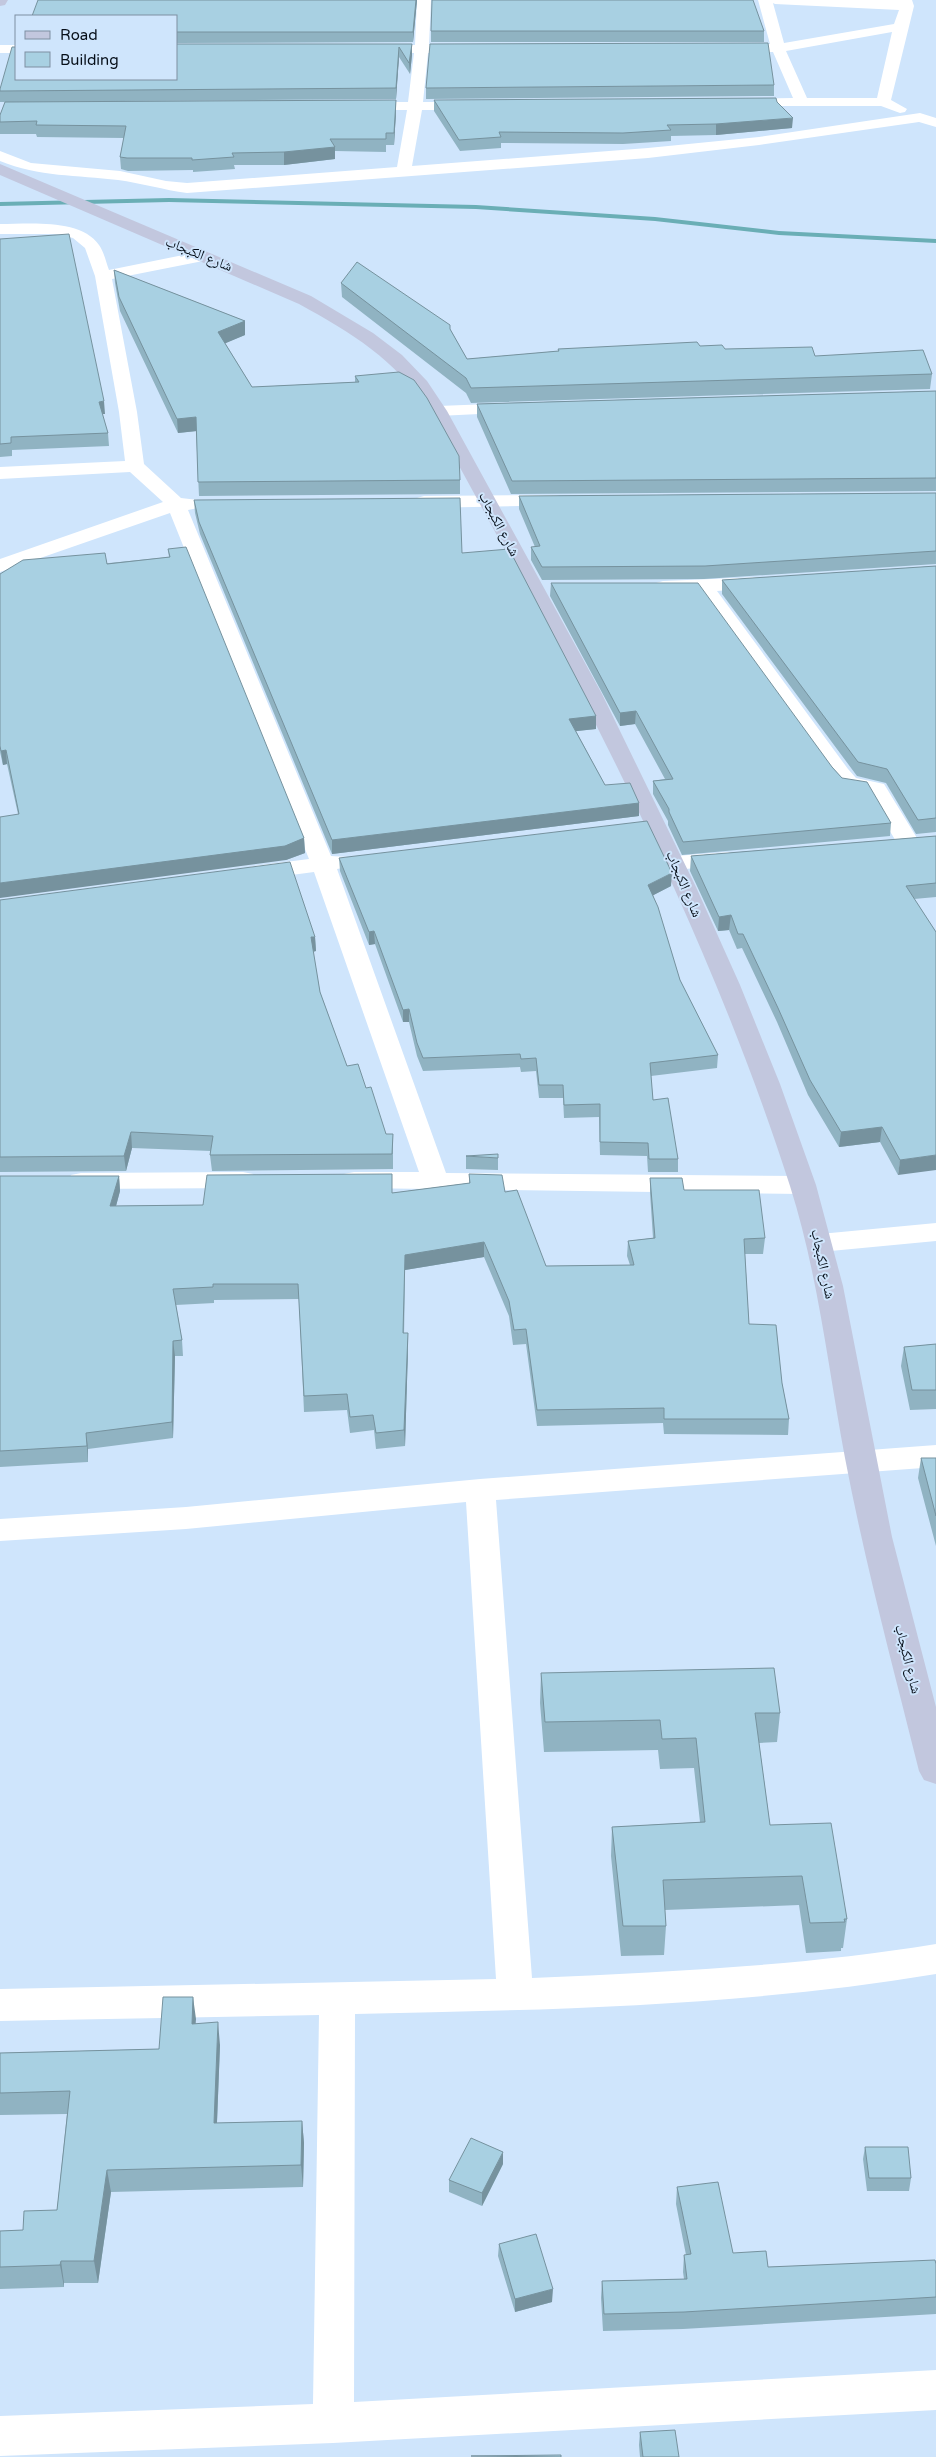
<svg xmlns="http://www.w3.org/2000/svg" width="936" height="2457" font-family="'Varela Round','Noto Naskh Arabic',sans-serif">
	<style>
		.lines { fill: none; stroke-linecap: round; stroke-linejoin: round }
		.stream { fill: #6aaeb5; fill-rule: evenodd }
		.minor { fill: #fff; fill-rule: evenodd }
		.secondary { fill: #c2c7de; fill-rule: evenodd }
		.wall { fill: #90b3c2 }
		.shaded-wall { fill: #76929e }
		.building { fill: #a8d0e2; stroke: #76929e }
		.labels { text-anchor: middle; dominant-baseline: central; stroke-width: 4; stroke-linejoin: round; paint-order: stroke }
		.street-label { font-size: 14px; fill: #070f19; stroke: #cfe5fc }
	</style>
	<rect width="100%" height="100%" fill="#cfe5fc"/>
	<g class="lines">
		<!-- stream -->
		<path class="stream" d="M169 198 476 205 655 217 779 231 936 239V243L779 235 655 221 476 209 169 202 0 206V202Z"/>
		<!-- minor -->
		<path class="minor" d="M417 0H431L429 45H467L474 49 467 53H428L423 102H471L478 106 471 110H422L412 166 648 148 759 137 920 113 936 118V127L919 122 759 145 648 158 187 193C164 190 141 183 118 180 77 175 39 177 0 161V151L31 163 120 171 166 181 187 183 397 167 407 110H359L352 106 359 102H408L414 53H375L368 49 375 45H415Z
			M758 0H912L914 6 891 100 907 109 905 112 900 113 881 106H737L735 103 737 100 742 99 793 98 773 52 733 53 726 49 733 45 770 44ZM773 3 775 4 899 10 894 24 784 43ZM892 32 877 98H807L786 51Z
			M0 45H16V53H0Z
			M0 224C28 224 81 218 99 245 104 252 106 262 109 270L203 251 209 253 211 256 209 259 203 261 112 279 137 412 144 464 181 498 198 500 201 504 198 508 188 510 331 856 348 857 352 862 348 867 337 869 446 1173 802 1176 812 1179 815 1185 812 1191 802 1194 354 1188 344 1186 341 1180 344 1174 354 1172H419L314 872 254 880 246 878 242 873 246 868 254 866 309 859 170 513 0 572V559L163 502 130 472 0 479V467L125 461 119 412 95 276 85 248 73 238 55 234H0Z
			M514 403 520 404 523 408 520 412 438 416 432 415 429 411 432 407 438 406Z
			M556 495 563 497 566 501 563 505 424 508 417 506 414 502 417 498 424 496Z
			M760 577 767 579 770 583 767 587 717 591 848 769 856 778 884 784 920 843 916 848 908 850 900 848 867 793 841 789 832 779 697 592 656 591 653 587 656 583 663 581Z
			M729 852 737 854 741 859 737 864 675 870 667 868 663 863 667 858 675 856Z
			M243 1172 253 1174 256 1180 253 1186 243 1188 81 1189 71 1187 68 1181 71 1175 81 1173Z
			M936 1223V1241L820 1252 810 1249 806 1243 810 1237 820 1234Z
			M936 1445V1467L496 1500 532 1978C667 1972 802 1966 936 1944V1974C745 2006 549 2010 355 2014L354 2402 936 2370V2410L333 2443 0 2456V2416L313 2404 319 2015 0 2021V1989L496 1979 466 1502 186 1529 0 1541V1519L186 1507 480 1479Z"/>
		<!-- secondary -->
		<path class="secondary" d="M0 0H8L5 5 0 6Z
			M0 164 311 296 373 333 402 355 427 381 447 411 602 694 696 887 740 985 780 1084 816 1185 843 1286 892 1537 936 1707V1784L924 1780 919 1771C893 1667 865 1563 845 1458 828 1367 818 1274 790 1186 703 914 566 660 429 411 395 359 352 333 299 304L0 175Z"/>
	</g>
	<!-- wall -->
	<path class="wall" d="M417 0 413 42 176 43V16Z
		M431 31H764V42H431Z
		M412 44V55L410 74 399 57 396 99 114 101 396 100V112L394 145H386V152L335 151V159L284 165H234L235 169 193 172V170L128 171 121 169 120 157 124 138 37 137 36 134H0V115L5 102H0V89Z
		M774 85V96L426 99V88Z
		M434 100 777 102 792 128 716 135 671 136V141L623 144 501 143V148L460 151 434 111Z
		M0 239 105 414H102L108 433 109 446 12 450V456L0 457Z
		M114 270 245 321V335L225 343 252 387 355 382V376L460 480V494L199 496 196 431 178 433 120 311 115 283Z
		M341 283 450 329 467 359 558 351V349L700 346 725 349 815 356 932 374 930 389 471 403 466 393 342 297Z
		M936 391V491L511 494 477 417V404Z
		M936 493V564L704 579 542 580 531 560V547H535L519 509V496Z
		M194 500 462 553 596 716V729L576 731 605 785 639 803V816L332 854 200 534 195 513Z
		M168 549 304 838 305 853 286 860 18 814 7 764 3 765 0 752V574L169 557Z
		M936 566V832L916 834 886 783 857 776 722 594V580Z
		M551 583 832 767 842 778 891 823 890 836 682 855 668 825V821L653 794V781L665 779 635 724 620 726 550 596Z
		M936 836V897L914 899 936 932 898 1175 880 1142 839 1147 808 1095 777 1022 742 948 737 949 729 930 718 931 690 871 691 856Z
		M339 858 671 886 653 895 680 980 718 1055 717 1068 651 1076 653 1100 678 1159V1172H648L647 1156 600 1155 599 1117 564 1118 563 1098H539L536 1071 521 1072 520 1067 423 1071 417 1056 409 1022H403L375 944 369 945 340 871Z
		M0 900 315 937 316 951 313 952 320 992 347 1066 366 1088 386 1134H393V1169L212 1171 210 1155 211 1151 132 1148 126 1171 0 1172Z
		M466 1156 498 1158V1170L466 1169Z
		M469 1174 505 1192 546 1266 630 1265 627 1256 628 1241 653 1238 650 1193V1178L684 1190 765 1238 763 1254H745L749 1324 782 1383 789 1419 788 1435 664 1434 663 1423 537 1426 526 1344 513 1345 509 1316 484 1257 405 1270 404 1333H408V1349L405 1446 376 1449 374 1430 350 1433 347 1410 304 1412 299 1299 214 1300V1303L176 1305 182 1340 183 1356H175L173 1438 88 1449V1462L0 1467V1176H119L120 1191 116 1206 203 1205 392 1193 469 1183Z
		M936 1344V1409L910 1410 901 1366 904 1347Z
		M921 1458H936V1546L918 1478Z
		M541 1673 780 1713 777 1742 759 1743 770 1825 847 1919 843 1948H841V1951L806 1953 799 1905 665 1910 666 1926 664 1955 621 1956 611 1856 612 1827 700 1822 694 1768 660 1769 658 1750 544 1752 540 1703Z
		M193 1997 195 2023 220 2045 217 2123 302 2121 304 2143 303 2187 111 2192 98 2283H64V2287L0 2289V2231L23 2230 57 2210 67 2114 0 2115V2053L159 2049Z
		M865 2147 911 2178 909 2191H867L863 2159Z
		M503 2164 482 2206 449 2192V2180Z
		M677 2187 733 2253 768 2267 936 2264V2314L683 2329 603 2331 601 2298 602 2281 684 2279 683 2272 684 2255H686L676 2204Z
		M499 2244 552 2302 515 2312 498 2256Z
		M640 2432 679 2457H640L639 2445Z"/>
	<!-- shaded-wall -->
	<path class="shaded-wall" d="M416 0H417L413 42V32Z
		M412 44V55L410 74 409 63Z
		M399 47V57L396 99V88Z
		M396 100V112L394 145V133Z
		M793 118 792 128 716 135V124Z
		M335 147V159L284 165V152Z
		M245 321V335L219 346 218 332Z
		M104 401 105 414H100L99 402Z
		M196 417 197 431 178 433 177 419Z
		M636 711 635 724 620 726V713Z
		M596 716V729L568 732 569 719Z
		M6 750 7 764 3 765 1 751Z
		M639 803V816L332 854V840Z
		M304 838 305 853 286 860 0 898V883Z
		M672 873 671 886 648 898V885Z
		M731 915 729 930 718 931 719 917Z
		M374 931 375 944 369 945V932Z
		M311 937H315L316 951 311 952Z
		M409 1009V1022H403V1010Z
		M882 1127 880 1142 839 1147 841 1132Z
		M131 1132 132 1148 126 1171 124 1156Z
		M936 1155V1170L898 1175 900 1160Z
		M119 1176 120 1191 112 1221 110 1206Z
		M484 1242V1257L405 1270 404 1349 405 1255Z
		M408 1333V1349L405 1446 404 1430Z
		M173 1341 175 1356 173 1438 172 1422Z
		M86 1433 88 1449V1462L87 1446Z
		M193 1997 196 2019 194 2046 192 2024Z
		M218 2022 220 2045 216 2146 214 2123Z
		M302 2121 304 2143 303 2187 301 2165Z
		M503 2152V2164L482 2206V2193Z
		M107 2170 111 2192 98 2283 94 2261Z
		M61 2261 64 2283V2287L60 2265Z
		M553 2289 552 2302 515 2312V2299Z"/>
	<!-- building -->
	<path class="building" d="M38 0H416L413 32H176V16H32Z
		M432 0H753L764 31H431Z
		M768 43 774 85 426 88 430 44Z
		M176 44H412L409 63 399 47 396 88 0 91V89L12 47H16V79H176Z
		M776 98 777 102 793 118 716 124 667 125 671 130 623 133 499 132 501 137 459 140 434 100Z
		M396 100 394 133H386V139H330L335 147 284 152 232 153 234 157 192 160V158H127L120 157 126 126 36 125 37 121 0 122V115L5 102Z
		M69 234 104 401 99 402 108 433 11 437V443L0 444V239Z
		M357 262 450 325V329L467 359 559 351 558 349 697 342 700 346 722 345 725 349 812 347 815 356 923 350 932 374 471 388 466 378 341 283Z
		M114 270 245 321 218 332 252 387 359 382 355 376 399 372 414 380 427 398 459 456 460 480 198 482 196 417 177 419 119 297Z
		M936 391V478L512 481 477 404Z
		M936 493V551L705 566 542 567 531 547 540 546 519 496Z
		M460 498 462 553 509 549 596 716 569 719 605 785 630 783 639 803 332 840 199 522 194 500Z
		M186 547 304 838 285 846 0 883V817L19 814 6 750 1 751 0 746V574L23 560 105 553 107 564 170 557 168 549Z
		M936 566V818L918 820 887 769 858 762 722 580Z
		M551 583H698L832 767 842 778 867 782 891 823 683 842 669 812V809L653 781 673 779 636 711 620 713Z
		M647 821 672 873 648 885 658 907 680 980 718 1055 650 1063 653 1100 668 1098 678 1159H649L648 1143 600 1142V1104L564 1105 563 1085H539L536 1058 521 1059 520 1054 423 1058 417 1043 409 1009 403 1010 374 931 369 932 339 858Z
		M936 836V883L906 886 936 932V1155L900 1160 882 1127 841 1132 810 1080 778 1008 743 934H738L731 915 719 917 691 856Z
		M290 862 315 937H311L320 992 347 1066 358 1064 366 1088 371 1087 386 1134H393L392 1154 210 1155 213 1136 131 1132 124 1156 0 1157V900Z
		M498 1154V1158L466 1156Z
		M392 1174V1193L470 1183 469 1174 502 1175 505 1192 517 1190 546 1266 634 1265 628 1241 655 1238 650 1178H682L684 1190H759L765 1238 744 1239 749 1324 776 1325 782 1383 789 1419H664V1408L537 1410 526 1329 514 1330 509 1301 484 1242 405 1255 403 1333H408L404 1430 376 1433 373 1415 350 1417 347 1394 304 1396 298 1284H213V1287L173 1289 182 1340 173 1341 172 1422 86 1433 87 1446 0 1451V1176H119L110 1206 203 1205 207 1175Z
		M936 1344V1390H912L904 1347Z
		M921 1458H936V1516Z
		M774 1668 780 1713H755L770 1825 831 1823 847 1919H844L845 1922 810 1923 802 1876 663 1880 666 1926H623L612 1827 705 1822 696 1738 662 1739 660 1720 545 1722 541 1673Z
		M163 1997H193L192 2024 218 2022 214 2123 302 2121 301 2165 107 2170 94 2261H61L60 2265 0 2267V2231L23 2230 24 2211 57 2210 70 2091 0 2093V2053L159 2049Z
		M471 2138 503 2152 482 2193 449 2180Z
		M865 2147H908L911 2178H869Z
		M718 2182 733 2253 766 2251 768 2267 935 2260 936 2264V2297L684 2312 604 2314 602 2281 687 2279 684 2255 691 2254 677 2187Z
		M536 2234 553 2289 515 2299 499 2244Z
		M675 2430 679 2457H643L640 2432Z
		M561 2455V2457L471 2456Z"/>
	<g class="labels">
		<!-- street labels -->
		<g class="street-label">
			<text transform="translate(199 254) rotate(22)">شارع الكبجاب</text>
			<text transform="translate(499 524) rotate(62)">شارع الكبجاب</text>
			<text transform="translate(684 884) rotate(67)">شارع الكبجاب</text>
			<text transform="translate(823 1264) rotate(78)">شارع الكبجاب</text>
			<text transform="translate(908 1659) rotate(76)">شارع الكبجاب</text>
		</g>
	</g>
	<!-- legend -->
	<rect x="15" y="15" width="162" height="65" fill="#cfe5fc" stroke="#7f8fa1"/>
	<rect x="25" y="31" width="25" height="8" fill="#c2c7de" stroke="#7f8fa1"/>
	<text x="60" y="40" font-size="15" fill="#070f19">Road</text>
	<rect x="25" y="52" width="25" height="15" fill="#a8d0e2" stroke="#7f8fa1"/>
	<text x="60" y="65" font-size="15" fill="#070f19">Building</text>
</svg>
